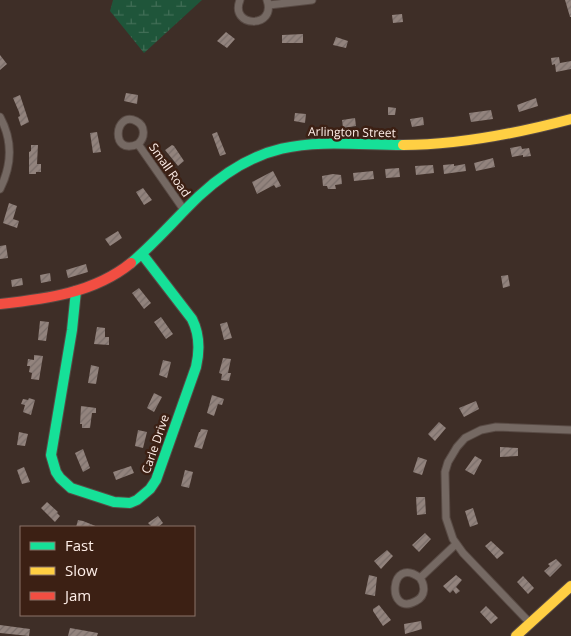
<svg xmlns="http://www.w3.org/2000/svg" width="571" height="636" font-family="'Open Sans',sans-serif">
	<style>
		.wetland { fill: url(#wetland-marsh) }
		.building { fill: url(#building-hatch) }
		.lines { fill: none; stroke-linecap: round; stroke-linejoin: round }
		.street-casing { stroke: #584a44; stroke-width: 9 }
		.fast-casing { stroke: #584a44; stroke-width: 12 }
		.slow-casing { stroke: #584a44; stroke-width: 12 }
		.jam-casing { stroke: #584a44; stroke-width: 12 }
		.street { stroke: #756963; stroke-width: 7 }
		.fast { stroke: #16e098; stroke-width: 10 }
		.slow { stroke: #ffcf43; stroke-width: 10 }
		.jam { stroke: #f24e42; stroke-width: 10 }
		.labels { text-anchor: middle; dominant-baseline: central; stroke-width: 5; stroke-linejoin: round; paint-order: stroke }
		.street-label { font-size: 12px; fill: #feeee8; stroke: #3c2014 }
	</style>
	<defs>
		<pattern id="wetland-marsh" width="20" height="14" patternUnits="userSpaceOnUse" patternTransform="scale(1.25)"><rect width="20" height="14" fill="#1f553a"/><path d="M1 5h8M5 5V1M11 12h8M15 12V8" fill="none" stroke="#416e56"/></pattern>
		<pattern id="building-hatch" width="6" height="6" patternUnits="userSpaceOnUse" patternTransform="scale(1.25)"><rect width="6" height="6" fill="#92837d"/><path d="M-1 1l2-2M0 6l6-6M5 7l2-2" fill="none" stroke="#7a6e6a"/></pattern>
	</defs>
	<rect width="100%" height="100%" fill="#3e2e27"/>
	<!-- wetland -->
	<path class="wetland" d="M113 0H202L144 53 110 11Z"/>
	<!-- building -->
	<path class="building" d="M565 0H571V17H570Z
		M402 14 403 22 393 23 392 15Z
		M226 32 235 39 227 48 217 41Z
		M303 34V43H282V35Z
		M336 37 348 41 346 48 333 45Z
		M0 55 7 64 0 70Z
		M559 57 560 63 571 61V69L556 72 555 64 552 65 551 58Z
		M126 93 138 95 137 104 124 101Z
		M20 95 29 122 21 126 18 117 20 116 19 112 13 98Z
		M536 98 538 106 519 112 517 105Z
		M388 107 396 108 395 115H388Z
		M491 110 493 119 471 122 469 113Z
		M295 113 306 114 305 123 294 121Z
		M423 117 424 125 412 127 410 119Z
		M355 118 356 126 343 128 342 120Z
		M97 132 101 152 93 153 90 133Z
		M217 132 226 154 220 156 212 134Z
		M31 145H38L37 164H41V172H36V174H29V152L31 151Z
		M172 145 174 146 184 161 178 166 165 150Z
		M521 146 522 149 529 148 531 156 523 157V155L512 157 510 148Z
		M493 158 495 167 476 171 474 163Z
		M454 164V166L465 164 466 171 444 174 443 165Z
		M433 165 434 173 416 175 415 166Z
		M399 168 400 177 386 178 385 169Z
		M273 171 281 186 276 188 274 185 257 194 252 182Z
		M373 171 374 179 354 181 353 173Z
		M333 174 341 175 342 184 335 185 336 189H328L327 186H323L322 176Z
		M143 188 152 200 144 205 136 192Z
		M9 203 17 206 13 219 19 221 17 228 3 223Z
		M118 231 122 238 110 246 105 239Z
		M6 245 8 258 0 259V246Z
		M86 264 88 272 68 278 66 270Z
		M50 273 51 281 41 283 40 275Z
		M508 275 510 286 503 288 501 276Z
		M22 278 23 285 12 287 11 280Z
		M139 288 151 303 144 309 132 293Z
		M161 317 173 334 166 339 154 322Z
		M40 321 49 322 46 341 38 340Z
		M227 322 232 338 224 340 220 324Z
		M97 327 105 328V337H109V345L94 344Z
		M34 355 43 356 39 380 31 379 32 373 29 372 30 366H27L28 359 34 360Z
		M223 358 231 359 228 373H231L229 381 221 380 222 374 219 373Z
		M163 360 171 362 167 378 159 375Z
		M91 365 99 367 96 384 88 383Z
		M154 393 162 397 154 412 147 408Z
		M212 395 224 399 222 405 218 404 214 416 207 413Z
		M29 398 35 400 31 415 23 412 25 405 21 404 23 399 28 400Z
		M476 401 479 409 464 417 459 408Z
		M81 406 96 408V413H92L90 428H82V424H80Z
		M439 422 446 428 435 441 428 434Z
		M201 429 208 430 202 449 194 447 199 432H200Z
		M138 430 147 432 143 448 135 446Z
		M19 432 28 434 25 446 17 445Z
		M500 447 518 448V456L500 457Z
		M83 449 90 468 83 472 75 453Z
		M475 456 482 460 474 475 465 470Z
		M418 457 427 460 422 475 413 472Z
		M131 466 134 473 116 480 113 472Z
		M24 467 30 482 22 484 17 470Z
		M185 470 193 472 189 488 181 486Z
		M416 497H425L426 514 417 515Z
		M47 502 58 512 57 513 60 516 55 522 41 508Z
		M473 508 478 524 470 527 465 511Z
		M158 516 163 523 158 527H152L148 523Z
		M78 520 83 521 98 527H76Z
		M425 533 431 539 419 552 412 545Z
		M491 541 504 553 497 559 485 546Z
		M387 550 393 556 381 569 374 561Z
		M556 559 562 565 550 577 544 571 550 566 548 564Z
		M369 575 377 577 375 596 365 594Z
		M456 575 462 580 456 587 460 591 456 594 453 590 450 593 443 586Z
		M523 576 534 588 528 594 517 582Z
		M379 605 391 620 383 626 373 611V609Z
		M486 606 498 618 491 624 480 612Z
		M421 621 422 629 405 634 404 624Z
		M0 625 30 629 29 636 0 633Z
		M70 628 98 633 97 636H68Z"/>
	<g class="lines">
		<!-- street casing -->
		<g class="street-casing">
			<path id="street" d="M240 0C229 28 277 29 267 0
				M269 5 312 0
				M0 117C13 141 12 165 0 189
				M138 144C110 157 114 110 136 121 146 126 145 138 138 144L184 210
				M420 578C425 585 426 596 416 601 386 618 389 554 420 578L456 544
				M530 623 463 553 453 539 446 518 445 472 448 462 457 447 465 438 481 430 496 427 571 430"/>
		</g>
		<!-- fast casing -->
		<g class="fast-casing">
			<path id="fast" d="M131 263C156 242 176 218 199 196 268 132 317 144 403 145
				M76 291 72 330 51 455 56 472 60 478 71 488 114 502 130 503 137 500 150 489 156 480 196 367C200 350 200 335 192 319L142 254"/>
		</g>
		<!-- slow casing -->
		<g class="slow-casing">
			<path id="slow" d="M403 145C458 145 518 133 571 119
				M516 636 571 586"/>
		</g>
		<!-- jam casing -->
		<g class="jam-casing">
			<path id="jam" d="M0 304C46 299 94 293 131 263"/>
		</g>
		<!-- street -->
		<use href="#street" class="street"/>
		<!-- fast -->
		<use href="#fast" class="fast"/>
		<!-- slow -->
		<use href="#slow" class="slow"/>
		<!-- jam -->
		<use href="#jam" class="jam"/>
	</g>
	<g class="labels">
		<!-- street labels -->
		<g class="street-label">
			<text transform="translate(352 132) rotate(1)">Arlington Street</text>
			<text transform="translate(170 170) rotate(55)">Small Road</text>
			<text transform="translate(155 444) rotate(-71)">Carle Drive</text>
		</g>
	</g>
	<!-- legend -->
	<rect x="20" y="526" width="175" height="90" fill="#3c2014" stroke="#8a7269"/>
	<rect x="30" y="542" width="25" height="8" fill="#16e098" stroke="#8a7269"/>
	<text x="65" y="551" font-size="15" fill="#feeee8">Fast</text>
	<rect x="30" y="567" width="25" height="8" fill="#ffcf43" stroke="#8a7269"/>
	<text x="65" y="576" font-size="15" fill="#feeee8">Slow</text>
	<rect x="30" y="592" width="25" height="8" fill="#f24e42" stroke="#8a7269"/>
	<text x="65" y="601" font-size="15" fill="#feeee8">Jam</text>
</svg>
